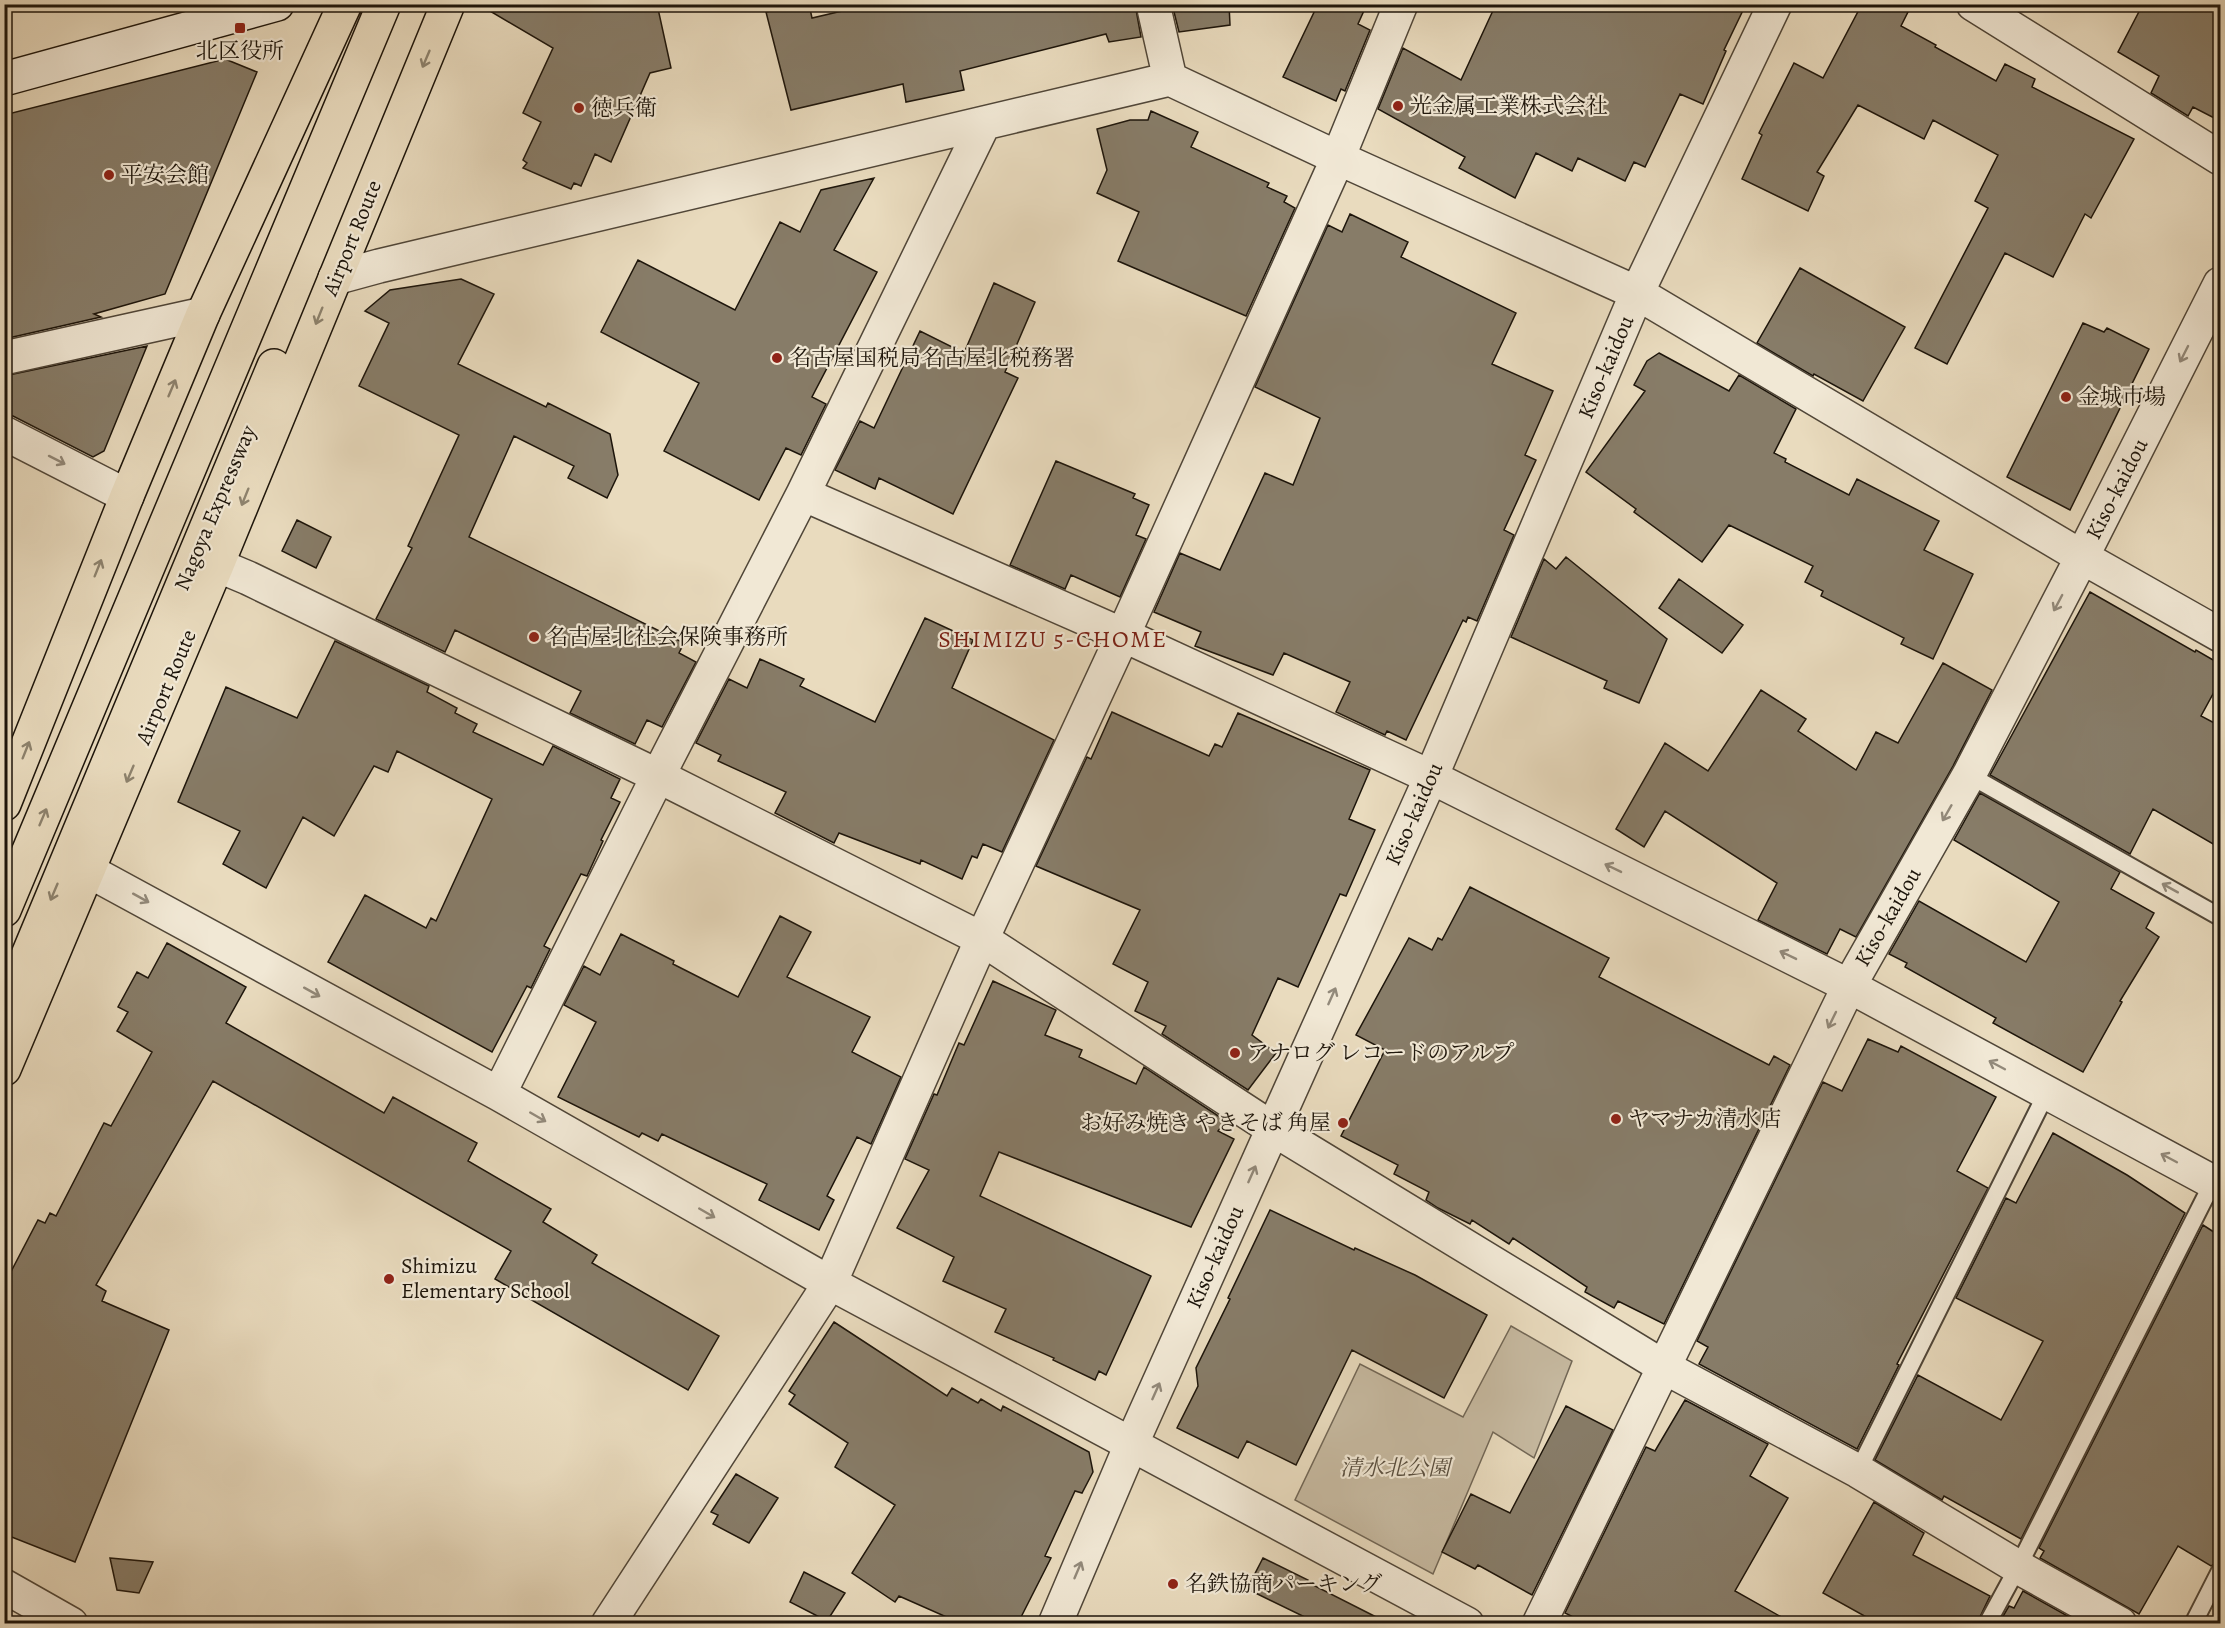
<svg xmlns="http://www.w3.org/2000/svg" width="2225" height="1628" font-family="Alegreya,'Noto Serif JP',serif">
	<style>
		.green { fill: #c6b9a0; stroke: #726756; stroke-width: 1.5 }
		.building { fill: #877c68; stroke: #1d150b; stroke-width: 1.5 }
		.lines { fill: none; stroke-linecap: round; stroke-linejoin: round }
		.lane-casing { stroke: #504638; stroke-width: 20 }
		.street-casing { stroke: #504638; stroke-width: 36 }
		.secondary-casing { stroke: #1d150b; stroke-width: 36 }
		.highway-casing { stroke: #1d150b; stroke-width: 36 }
		.lane { stroke: #f1e8d5; stroke-width: 16 }
		.street { stroke: #f1e8d5; stroke-width: 33 }
		.secondary { stroke: #f1e8d5; stroke-width: 33 }
		.highway { stroke: #e9dbbe; stroke-width: 33 }
		.oneway { stroke: #8d826d }
		.oneway2 { stroke: #92897a }
		.poi-dot { fill: #8f2418; stroke: #f1e8d5; stroke-width: 2 }
		.labels { text-anchor: middle; dominant-baseline: central; stroke-width: 4.5; stroke-linejoin: round; paint-order: stroke }
		.poi-label { font-size: 22px; fill: #1d150b; stroke: #f1e8d5; text-anchor: start }
		.street-label { font-size: 22px; fill: #1d150b; stroke: #f1e8d5 }
		.park-label { font-size: 22px; font-style: italic; fill: #584e3f; stroke: #f1e8d5 }
		.neighbourhood-label { font-size: 24px; letter-spacing: 1.5px; fill: #7a1f14; stroke: #f1e8d5 }
	</style>
	<rect width="100%" height="100%" fill="#e9dbbe"/>
	<filter id="stains"><feTurbulence type="fractalNoise" baseFrequency=".00333" numOctaves="4"/><feColorMatrix values="0 0 0 0 .2 0 0 0 0 .09 0 0 0 0 .02 0 0 0 .5 -.17"/></filter>
	<radialGradient id="worn" r=".72"><stop offset=".6" stop-color="#630" stop-opacity="0"/><stop offset="1" stop-color="#630" stop-opacity=".3"/></radialGradient>
	<!-- green -->
	<path class="green" d="M1511 1326 1572 1361 1534 1458 1493 1432 1433 1574 1295 1500 1360 1364 1463 1417Z"/>
	<!-- building -->
	<path class="building" d="M478 4H657L671 68 650 73 611 162 595 154 581 186 574 183 571 189 523 168 527 163 523 160 541 122 523 113 553 48Z
		M797 4H809L812 18 872 4H1135L1141 37 1109 42 1106 34 960 71 964 90 906 102 903 84 791 110 766 12Z
		M1172 4H1229L1230 25 1179 32Z
		M1318 4H1367L1358 24 1370 30 1345 91 1341 89 1336 101 1283 77Z
		M1496 4H1746L1724 50 1726 51 1703 104 1680 94 1645 167 1634 162 1625 181 1578 158 1572 171 1536 153 1515 198 1459 168 1465 157 1378 109 1403 48 1461 80Z
		M1862 4H1912L1901 26 1936 45 1935 47 1996 81 2005 64 2035 79 2032 87 2134 139 2091 218 2085 214 2053 277 2005 253 1947 364 1915 348 1988 208 1975 201 1998 155 1933 120 1924 139 1858 105 1817 172 1824 176 1808 211 1742 179 1762 135 1759 133 1794 63 1823 78Z
		M2143 4H2220V121L2193 107 2188 116 2151 93 2159 76 2118 52Z
		M225 59 257 72 165 294 94 314 101 317 4 339V115Z
		M1151 111 1198 132 1191 147 1269 183 1267 187 1287 196 1284 202 1295 208 1246 316 1118 261 1139 212 1097 193 1107 170 1097 129 1130 120H1148Z
		M874 178 834 250 877 272 812 397 826 404 801 455 786 448 759 500 664 451 699 383 601 332 638 260 735 310 780 222 800 232 821 190Z
		M1350 214 1408 242 1401 257 1516 313 1492 364 1553 391 1525 455 1536 460 1504 530 1514 535 1477 621 1468 617 1466 622 1463 620 1406 740 1387 731 1385 735 1336 712 1350 682 1284 653 1273 675 1195 646 1201 632 1154 612 1180 553 1220 570 1265 473 1293 485 1320 418 1255 387 1328 225 1342 232Z
		M1800 268 1905 327 1863 401 1814 374 1813 376 1757 343Z
		M461 279 494 294 458 364 546 407 548 403 610 434 618 475 607 498 568 478 574 466 514 436 469 537 684 643 679 653 696 662 662 727 647 720 635 744 570 713 581 691 455 630 445 652 376 619 412 548 408 546 459 435 359 386 389 323 365 311 390 290Z
		M994 283 1035 302 1005 372 1018 378 953 514 879 478 875 489 835 470 860 421 874 428 920 331 964 353Z
		M2083 323 2104 332 2107 328 2149 349 2070 510 2007 477Z
		M147 346 104 451 93 457 13 416 4 415V376Z
		M1659 353 1729 391 1739 375 1796 409 1774 453 1786 459 1785 462 1849 495 1857 479 1939 521 1924 550 1973 574 1933 659 1901 644 1904 638 1821 596 1823 591 1805 582 1813 566 1729 525 1702 562 1634 512 1636 509 1586 472 1645 391 1634 385 1647 361Z
		M1056 461 1135 494 1133 498 1149 505 1136 535 1146 539 1120 597 1071 575 1065 589 1010 565Z
		M297 520 331 537 316 568 282 551Z
		M1566 557 1667 639 1639 703 1604 688 1607 681 1511 637 1544 559 1556 569Z
		M1679 579 1743 625 1722 653 1659 608Z
		M2090 592 2195 652 2196 650 2220 664V681L2201 716 2220 726V848L2153 809 2130 854 1990 775Z
		M925 618 973 640 952 688 1054 740 1002 852 983 844 977 858 972 856 962 879 921 860 920 864 839 833 834 843 775 813 786 792 718 761 721 755 696 743 729 679 747 688 760 659 804 679 800 686 875 722Z
		M335 641 429 686 427 692 457 708 455 713 477 724 473 732 543 765 553 746 620 779 611 798 620 802 601 840 603 841 587 876 581 874 544 946 550 949 531 988 527 986 492 1052 328 962 365 895 426 928 431 918 436 921 492 799 397 751 388 772 374 766 334 836 303 817 266 888 223 864 240 831 178 802 226 687 297 718Z
		M1943 663 1992 690 1953 766 1856 937 1840 929 1827 954 1758 920 1777 883 1665 811 1644 847 1616 829 1665 743 1708 771 1761 690 1806 719 1798 731 1856 770 1876 732 1898 743Z
		M1112 712 1209 756 1215 744 1222 747 1238 713 1370 770 1349 819 1375 830 1346 896 1340 894 1298 987 1278 978 1252 1035 1276 1053 1248 1090 1162 1034 1166 1026 1135 1011 1148 982 1113 964 1140 910 1036 866 1087 757 1091 759Z
		M1980 793 2120 872 2111 889 2154 913 2146 928 2159 937 2120 1001 2122 1002 2083 1072 1993 1023 1996 1018 1905 967 1907 963 1889 954 1919 901 2026 962 2059 902 1954 840Z
		M1470 887 1609 958 1599 977 1769 1065 1774 1056 1790 1065 1664 1324 1618 1301 1614 1308 1585 1292 1587 1287 1513 1238 1509 1244 1472 1220 1470 1224 1438 1208 1426 1200 1429 1192 1394 1174 1398 1165 1341 1136 1385 1050 1356 1035 1409 938 1432 950 1438 938 1442 940Z
		M780 916 811 932 787 977 870 1017 852 1052 901 1077 871 1144 857 1137 827 1196 834 1200 819 1230 759 1200 767 1184 662 1134 658 1141 642 1133 639 1137 558 1097 596 1022 564 1005 584 966 600 975 621 934 674 961 673 964 738 997Z
		M167 943 246 987 226 1023 384 1113 393 1097 477 1143 468 1161 551 1209 543 1222 597 1255 592 1263 719 1336 688 1390 495 1279 511 1251 213 1081 96 1285 106 1291 102 1301 169 1330 75 1562 4 1534V1285L38 1220 45 1223 50 1213 56 1216 104 1123 111 1126 152 1052 117 1031 128 1012 118 1007 137 972 148 978Z
		M993 981 1056 1010 1045 1035 1082 1050 1079 1057 1136 1084 1144 1067 1226 1121 1218 1131 1234 1139 1191 1227 999 1152 980 1196 1151 1276 1106 1375 1099 1371 1095 1380 1053 1360 1054 1358 995 1332 1006 1309 943 1281 954 1257 897 1228 929 1170 905 1159 934 1094 937 1095 959 1043 964 1045Z
		M1868 1039 1898 1052 1901 1046 1996 1097 1957 1171 1988 1188 1897 1364 1899 1365 1857 1449 1699 1364 1708 1347 1697 1341 1823 1082 1842 1091Z
		M2053 1133 2127 1175 2185 1213 2021 1539 1944 1496 1942 1500 1875 1460 1918 1375 2001 1420 2043 1341 1956 1298 2006 1198 2016 1203Z
		M1270 1210 1354 1250 1355 1248 1415 1275 1487 1315 1444 1398 1352 1350 1296 1465 1247 1441 1238 1458 1177 1428 1198 1386 1196 1368 1230 1299 1228 1298Z
		M2203 1225 2220 1236V1561L2211 1566 2178 1546 2139 1614 2040 1558 2044 1551 2039 1548Z
		M834 1322 947 1396 952 1388 978 1403 981 1399 1001 1411 1003 1406 1089 1452 1093 1472 1082 1493 1075 1491 1045 1556 1051 1558 1018 1623H960L899 1596 895 1602 852 1573 895 1505 835 1467 848 1443 789 1404 795 1395 789 1391Z
		M1685 1400 1768 1444 1750 1476 1788 1498 1735 1591 1792 1623H1585L1565 1613 1646 1447 1655 1451Z
		M1566 1406 1613 1430 1532 1595 1478 1565 1475 1569 1442 1552 1471 1494 1510 1513Z
		M736 1474 778 1498 749 1543 713 1524 718 1515 711 1512Z
		M1874 1502 1924 1533 1913 1555 1990 1596 1977 1623H1877L1823 1593Z
		M110 1558 153 1562 139 1593 117 1590Z
		M1263 1558 1308 1580 1307 1582 1388 1623H1317L1247 1589Z
		M804 1572 845 1593 827 1621 790 1602Z
		M2023 1591 2073 1619 2071 1623H1999L2009 1606 2014 1608Z"/>
	<g class="lines">
		<!-- lane casing -->
		<g class="lane-casing">
			<path id="lane" d="M1969 775 2220 917
				M1858 1471 2047 1092
				M1987 1624 2018 1567 2215 1178
				M2193 1624 2220 1571"/>
		</g>
		<!-- street casing -->
		<g class="street-casing">
			<path id="street" d="M1153 4 1170 79
				M1973 4 2220 158
				M335 278 379 266 1170 79 1338 158 1637 293 2082 557 2220 635
				M4 358 203 314
				M4 433 127 496
				M803 494 1123 635 1431 777 1849 986 2220 1186
				M217 565 248 578 658 776 982 939 1273 1129 1664 1367 1858 1471 2018 1567 2120 1624
				M89 871 499 1094 830 1283 1467 1624
				M499 1094 658 776 803 494 984 123
				M4 1586 71 1624
				M608 1624 830 1283 982 939 1123 635 1338 158 1401 4
				M1055 1624 1131 1445 1431 777 1637 293 1775 4
				M1539 1624 1849 986 1969 775 2082 557 2220 284"/>
		</g>
		<!-- secondary casing -->
		<g class="secondary-casing">
			<path id="secondary" d="M4 79 277 4"/>
		</g>
		<!-- highway casing -->
		<g class="highway-casing">
			<path id="highway" d="M4 804 127 496 203 314 345 4
				M4 910 384 4
				M5 1010 274 366
				M4 1069 217 565 448 4"/>
		</g>
		<!-- lane -->
		<use href="#lane" class="lane"/>
		<!-- street -->
		<use href="#street" class="street"/>
		<!-- secondary -->
		<use href="#secondary" class="secondary"/>
		<!-- highway -->
		<use href="#highway" class="highway"/>
	</g>
	<!-- one-way arrows -->
	<defs><path id="oneway-shaft" d="M-6 0H5M1.5-3L5.5 0L1.5 3" fill="none" stroke-width="1.6" stroke-linecap="round" stroke-linejoin="round" transform="scale(1.5)"/></defs>
	<g class="oneway">
		<use href="#oneway-shaft" transform="translate(426 59) rotate(113)"/>
		<use href="#oneway-shaft" transform="translate(319 316) rotate(112)"/>
		<use href="#oneway-shaft" transform="translate(172 388) rotate(-67)"/>
		<use href="#oneway-shaft" transform="translate(245 497) rotate(112)"/>
		<use href="#oneway-shaft" transform="translate(98 568) rotate(-68)"/>
		<use href="#oneway-shaft" transform="translate(26 750) rotate(-68)"/>
		<use href="#oneway-shaft" transform="translate(130 774) rotate(113)"/>
		<use href="#oneway-shaft" transform="translate(43 817) rotate(-67)"/>
		<use href="#oneway-shaft" transform="translate(54 892) rotate(113)"/>
	</g>
	<g class="oneway2">
		<use href="#oneway-shaft" transform="translate(2184 354) rotate(117)"/>
		<use href="#oneway-shaft" transform="translate(57 460) rotate(27)"/>
		<use href="#oneway-shaft" transform="translate(2058 603) rotate(118)"/>
		<use href="#oneway-shaft" transform="translate(1947 813) rotate(120)"/>
		<use href="#oneway-shaft" transform="translate(1613 868) rotate(-154)"/>
		<use href="#oneway-shaft" transform="translate(2170 888) rotate(-151)"/>
		<use href="#oneway-shaft" transform="translate(141 898) rotate(29)"/>
		<use href="#oneway-shaft" transform="translate(1788 955) rotate(-154)"/>
		<use href="#oneway-shaft" transform="translate(312 992) rotate(29)"/>
		<use href="#oneway-shaft" transform="translate(1332 996) rotate(-66)"/>
		<use href="#oneway-shaft" transform="translate(1832 1020) rotate(116)"/>
		<use href="#oneway-shaft" transform="translate(1997 1065) rotate(-152)"/>
		<use href="#oneway-shaft" transform="translate(538 1117) rotate(30)"/>
		<use href="#oneway-shaft" transform="translate(2169 1158) rotate(-152)"/>
		<use href="#oneway-shaft" transform="translate(1252 1174) rotate(-66)"/>
		<use href="#oneway-shaft" transform="translate(707 1213) rotate(30)"/>
		<use href="#oneway-shaft" transform="translate(1156 1391) rotate(-66)"/>
		<use href="#oneway-shaft" transform="translate(1078 1570) rotate(-67)"/>
	</g>
	<!-- markers -->
	<g class="poi-dot">
		<rect x="234" y="22" width="12" height="12" rx="3"/>
		<circle cx="1398" cy="106" r="6"/>
		<circle cx="579" cy="108" r="6"/>
		<circle cx="109" cy="175" r="6"/>
		<circle cx="777" cy="358" r="6"/>
		<circle cx="2066" cy="397" r="6"/>
		<circle cx="534" cy="637" r="6"/>
		<circle cx="1235" cy="1053" r="6"/>
		<circle cx="1616" cy="1119" r="6"/>
		<circle cx="1343" cy="1123" r="6"/>
		<circle cx="389" cy="1279" r="6"/>
		<circle cx="1173" cy="1584" r="6"/>
	</g>
	<g class="labels">
		<!-- poi labels -->
		<g class="poi-label">
			<text x="240" y="51" text-anchor="middle">北区役所</text>
			<text x="1410" y="106">光金属工業株式会社</text>
			<text x="591" y="108">徳兵衛</text>
			<text x="121" y="175">平安会館</text>
			<text x="789" y="358">名古屋国税局名古屋北税務署</text>
			<text x="2078" y="397">金城市場</text>
			<text x="546" y="637">名古屋北社会保険事務所</text>
			<text x="1247" y="1053">アナログ レコードのアルプ</text>
			<text x="1628" y="1119">ヤマナカ清水店</text>
			<text x="1331" y="1123" text-anchor="end">お好み焼き やきそば 角屋</text>
			<text x="401" y="1266">Shimizu<tspan x="401" dy="25">Elementary School</tspan></text>
			<text x="1185" y="1584">名鉄協商パーキング</text>
		</g>
		<!-- street labels -->
		<g class="street-label">
			<text transform="translate(352 238) rotate(-68)">Airport Route</text>
			<text transform="translate(1606 367) rotate(-67)">Kiso-kaidou</text>
			<text transform="translate(2117 489) rotate(-63)">Kiso-kaidou</text>
			<text transform="translate(215 508) rotate(-67)">Nagoya Expressway</text>
			<text transform="translate(166 687) rotate(-67)">Airport Route</text>
			<text transform="translate(1414 814) rotate(-66)">Kiso-kaidou</text>
			<text transform="translate(1888 917) rotate(-60)">Kiso-kaidou</text>
			<text transform="translate(1215 1257) rotate(-66)">Kiso-kaidou</text>
		</g>
		<!-- park labels -->
		<g class="park-label">
			<text x="1395" y="1468">清水北公園</text>
		</g>
		<!-- neighbourhood labels -->
		<g class="neighbourhood-label">
			<text x="1053" y="639">SHIMIZU 5-CHOME</text>
		</g>
	</g>
	<!-- margin -->
	<rect width="2225" height="1628" fill="none" stroke="#e9dbbe" stroke-width="24"/>
	<rect x="6" y="6" width="2213" height="1616" fill="none" stroke="#1d150b" stroke-width="3"/>
	<rect x="12" y="12" width="2201" height="1604" fill="none" stroke="#1d150b" stroke-width="1.5"/>
	<rect width="100%" height="100%" filter="url(#stains)"/>
	<rect width="100%" height="100%" fill="url(#worn)"/>
</svg>
